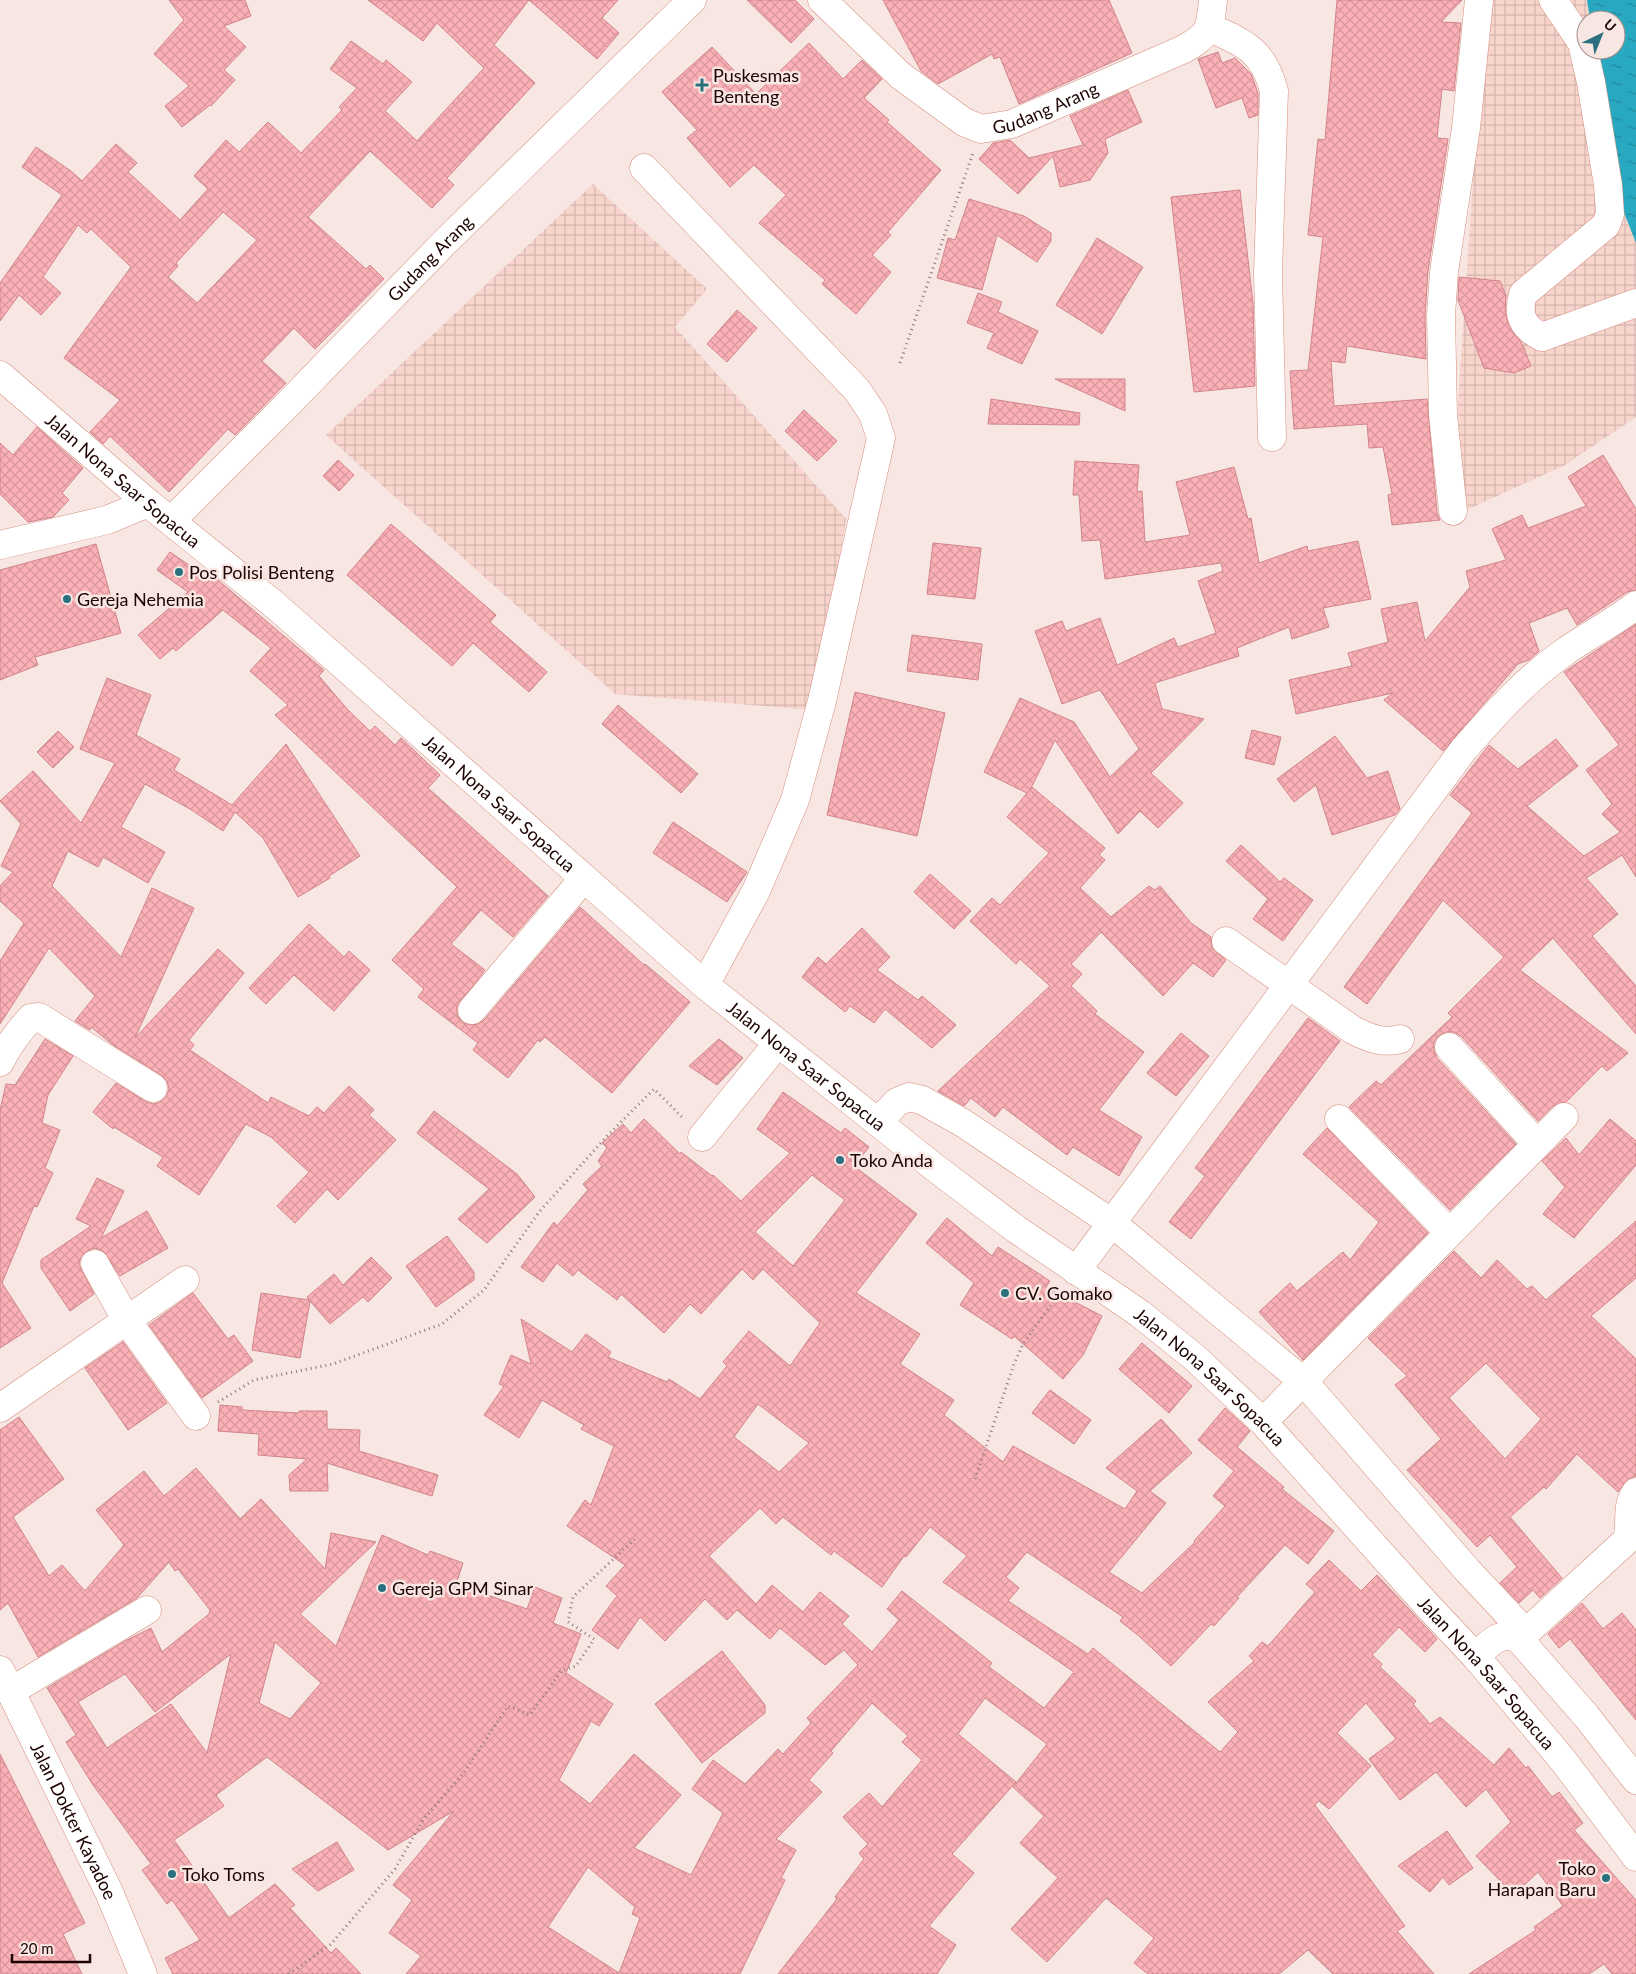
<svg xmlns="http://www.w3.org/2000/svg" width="1636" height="1974" font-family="Lato,sans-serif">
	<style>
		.industrial { fill: url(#industrial-grid) }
		.water { fill: url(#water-ripples) }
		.building { fill: url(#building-cross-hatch); stroke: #d1848b; fill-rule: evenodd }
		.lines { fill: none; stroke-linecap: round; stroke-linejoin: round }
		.minor-casing { stroke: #d78d7c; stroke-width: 29 }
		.major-casing { stroke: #d78d7c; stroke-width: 29 }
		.path { stroke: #8d7875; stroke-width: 3; stroke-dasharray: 1 4; stroke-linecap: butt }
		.minor { stroke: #fff; stroke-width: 28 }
		.major { stroke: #fff; stroke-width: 28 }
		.poi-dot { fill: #2a707e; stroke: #f7e6e2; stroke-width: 2 }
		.labels { text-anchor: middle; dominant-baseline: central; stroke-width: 5; stroke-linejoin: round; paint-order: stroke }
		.poi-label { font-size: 18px; fill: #1d0402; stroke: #f7e6e2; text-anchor: start }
		.street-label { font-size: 18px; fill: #1d0402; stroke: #f7e6e2 }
	</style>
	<defs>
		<pattern id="industrial-grid" width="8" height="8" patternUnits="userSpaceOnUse" patternTransform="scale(1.25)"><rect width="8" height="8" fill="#f8d5cc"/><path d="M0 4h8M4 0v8" fill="none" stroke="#d4b5ae"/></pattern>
		<pattern id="water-ripples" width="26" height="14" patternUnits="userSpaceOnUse" patternTransform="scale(1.25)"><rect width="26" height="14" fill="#28a9c1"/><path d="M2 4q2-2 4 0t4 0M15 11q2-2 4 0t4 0" fill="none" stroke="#22879b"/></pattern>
		<pattern id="building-cross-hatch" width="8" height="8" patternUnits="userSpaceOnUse" patternTransform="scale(1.25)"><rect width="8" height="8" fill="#fcb1b7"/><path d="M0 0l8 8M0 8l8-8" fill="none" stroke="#d8979c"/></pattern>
	</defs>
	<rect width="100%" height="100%" fill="#f7e6e2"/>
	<!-- industrial -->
	<path class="industrial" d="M1485 0H1587L1590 20H1586V50L1623 210 1636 243V417L1565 465 1462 512 1458 402Z
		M593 184 707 289 675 327 846 519 815 710 615 694 326 435Z"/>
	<!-- water -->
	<path class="water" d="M1587 0H1636V243L1623 210 1595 50H1616V20H1590Z"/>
	<!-- building -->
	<path class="building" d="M169 0H245L251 16 224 26 246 47 224 70 235 80 211 106 210 105 182 127 165 106 189 86 154 54 184 20Z
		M368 0H618L602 18 619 33 597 59 529 0 494 45 535 83 447 178 454 185 432 208 370 151 308 217 366 269 370 265 384 279 315 349 294 328 262 361 286 383 235 435 228 429 169 492 110 436 103 444 90 432 120 400 64 358 131 267 91 229 87 233 78 225 43 277 61 293 41 315 19 295 0 321V283L62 195 22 167 36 147 71 171 82 181 116 144 137 163 128 172 180 220 208 189 194 176 226 140 239 152 268 122 301 153 342 110 339 107 357 88 330 69 351 41 383 64 386 60 412 82 385 111 417 141 484 68 437 23 423 41ZM223 212 257 240 197 303 168 277 178 266 176 263Z
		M747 0H795L814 19 791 43Z
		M883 0H1109L1132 53 1019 104 1000 57 994 59 992 54 938 84 921 71Z
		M1337 0H1462L1441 22 1461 23 1454 91 1442 89 1437 138 1448 139 1428 271 1425 315 1426 359 1347 346 1345 363 1331 361 1334 406 1427 399 1437 513 1440 520 1392 525 1388 495 1392 494 1383 447 1369 448 1367 424 1294 429 1290 371 1308 370 1323 237 1308 235 1318 139 1325 140Z
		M809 43 843 79 862 60 882 79 864 98 889 120 887 122 941 170 888 232 891 235 872 255 891 272 856 314 822 284 825 280 759 223 786 195 754 165 730 187 687 138 697 130 662 92 712 47 756 94Z
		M1218 52 1222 63 1235 58 1251 74 1258 93V115L1249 118 1242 98 1216 108 1198 59Z
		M1128 90 1142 122 1105 139 1108 153 1090 180 1060 187 1053 156 1018 194 979 159 993 143 1010 140 1029 158 1083 145 1070 116Z
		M1240 190 1253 303 1255 386 1194 392 1171 197Z
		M969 199 1024 216 1051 233V241L1037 262 997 235 982 290 937 278 948 238 955 240Z
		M1097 238 1143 267 1102 334 1056 305Z
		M1459 277 1500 281 1506 296 1505 309 1508 324 1521 342 1531 366 1514 373 1484 368 1458 300Z
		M978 293 1002 302 998 312 1038 331 1022 364 987 348 994 333 967 323Z
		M737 310 757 328 727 362 707 344Z
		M1055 379H1125V411Z
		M991 399 1080 413 1079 425 988 424Z
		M804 410 837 441 817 461 785 431Z
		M37 427 83 468 62 493 69 500 53 517 28 522 0 494V443L13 455Z
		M1603 455 1636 509V590L1627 592 1577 625 1567 608 1529 623 1539 651 1529 660 1518 664 1443 751 1384 700 1393 693 1296 714 1289 680 1352 666 1348 653 1388 642 1381 609 1417 602 1425 641 1470 587 1466 571 1506 560 1492 529 1522 515 1528 528 1586 506 1568 477Z
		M338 460 354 475 339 491 323 476Z
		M1075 461 1139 465 1137 492 1142 491 1145 542 1190 535 1176 482 1234 467 1248 519 1251 518 1259 563 1307 546 1308 551 1358 541 1371 599 1323 608 1329 627 1292 639 1289 627 1237 648 1239 656 1155 683 1162 709 1204 719 1151 773 1183 803 1158 828 1140 811 1118 834 1055 740 1030 790 1032 787 1105 848 1099 855 1105 860 1080 888 1111 917 1149 886 1155 890 1160 886 1191 923 1211 937 1212 948 1226 960 1213 977 1193 963 1163 996 1101 932 1071 964 1082 974 1071 986 1097 1011 1095 1014 1144 1052 1099 1110 1142 1137 1119 1176 1073 1147 1067 1155 1003 1107 995 1117 971 1098 964 1106 938 1091 1050 986 1020 959 1016 964 970 921 992 898 1000 905 1049 853 1007 817 1027 793 984 772 1020 698 1074 722 1110 777 1139 749 1100 690 1062 704 1035 631 1062 621 1066 631 1100 618 1117 665 1174 638 1178 647 1216 633 1198 581 1223 571 1221 563 1105 579 1100 540 1082 541 1079 495H1073Z
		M391 524 496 615 490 622 547 672 529 692 473 643 452 666 347 575Z
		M933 543 981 548 975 599 927 594Z
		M96 544 121 633 35 657 38 665 0 680V570Z
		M170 552 209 579 212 575 324 670 319 676 348 710 370 731 375 726 395 745 401 738 440 775 428 788 548 896 513 937 481 910 451 944 485 970 457 1007V1015L462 1022 470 1025 478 1024 484 1020 580 907 644 965 645 964 690 1002 612 1093 545 1037 540 1042 538 1040 508 1078 473 1050 478 1043 418 997 424 989 392 960 457 887 275 715 288 705 250 671 271 648 223 610 176 651 173 648 160 659 138 635 188 592 157 570Z
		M1636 624V877L1622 855 1586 878 1618 914 1592 936 1636 986V1034L1553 938 1520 970 1628 1053 1607 1071 1602 1066 1566 1102 1553 1106 1538 1121 1461 1036 1454 1032H1446L1438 1036 1434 1042V1050L1437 1058 1516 1144 1450 1210 1349 1107 1376 1081 1381 1085 1452 1017 1448 1013 1504 957 1443 900 1367 1004 1344 987 1472 813 1450 795 1489 745 1518 769 1556 739 1578 766 1527 806 1584 856 1620 832 1602 814 1612 804 1586 770 1619 745 1564 672Z
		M912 635 982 644 978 680 907 671Z
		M107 678 151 695 136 735 180 759 174 770 232 805 286 744 360 856 329 876 330 878 298 897 263 838 235 812 223 831 190 809 145 784 121 827 165 852 148 883 103 857 98 867 68 851 52 886 121 957 152 888 194 908 135 1038 218 949 244 973 189 1040 194 1045 190 1050 268 1103 271 1097 309 1116 317 1107 324 1113 349 1086 374 1110 369 1115 396 1140 338 1200 327 1189 295 1223 277 1206 309 1172 271 1137 246 1124 199 1195 157 1166 163 1157 114 1127 113 1129 93 1112 116 1083 145 1101 153 1104 160 1102 166 1097 169 1089 167 1081 161 1075 113 1045 91 1027 90 1030 75 1021 95 996 49 948 0 1024V961L24 923 0 901V886L13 872 1 866 21 824 0 801 33 771 81 823 115 763 80 749Z
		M855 692 945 713 917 836 827 815Z
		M618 705 698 774 681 793 602 724Z
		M1252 730 1281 737 1274 765 1245 758Z
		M58 731 74 747 53 768 37 752Z
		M1335 736 1367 778 1388 771 1400 809 1395 815 1332 835 1316 785 1294 802 1277 779Z
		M673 822 747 872 727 902 653 853Z
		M1241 845 1280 882 1284 878 1313 900 1283 941 1253 919 1268 899 1226 861Z
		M930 874 971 911 954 929 914 892Z
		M309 924 344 957 349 951 370 970 334 1011 294 975 266 1004 249 988Z
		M862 928 890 957 877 970 918 1000 922 996 956 1025 932 1048 885 1009 874 1023 850 1006 845 1012 802 977 818 957 826 964Z
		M1308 1018 1340 1041 1191 1239 1169 1222 1205 1176 1195 1168Z
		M1181 1033 1209 1056 1176 1096 1147 1073Z
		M45 1039 73 1056 48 1095 42 1123 60 1130 45 1168 53 1173 37 1207 34 1206 2 1283 31 1328 0 1348V1110L6 1084 15 1085Z
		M719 1039 743 1058 717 1085 689 1066Z
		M783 1092 841 1133 845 1128 869 1147 854 1166 917 1214 856 1293 920 1334 900 1364 954 1400 944 1415 1003 1462 1013 1446 1125 1509 1137 1491 1106 1468 1161 1419 1192 1453 1150 1491 1166 1503 1109 1572 1142 1593 1195 1542 1194 1541 1225 1506 1213 1496 1234 1471 1198 1440 1225 1408 1250 1431 1237 1447 1284 1487 1282 1489 1334 1531 1308 1564 1285 1545 1237 1597 1239 1598 1214 1626 1211 1624 1171 1666 1139 1636 1120 1621 1123 1617 1027 1552 1006 1577 1019 1588 1008 1601 1088 1654 1093 1648 1220 1752 1238 1732 1208 1702 1254 1661 1249 1656 1262 1642 1268 1646 1315 1592 1306 1584 1329 1560 1361 1591 1377 1575 1437 1639 1425 1652 1399 1627 1372 1655 1382 1664 1380 1667 1416 1701 1413 1704 1430 1724 1440 1717 1494 1765 1509 1748 1526 1768 1528 1766 1552 1797 1559 1792 1583 1823 1574 1830 1636 1900V1974H1612L1604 1964 1589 1974H1469L1536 1930 1534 1927 1563 1906 1538 1872 1514 1895 1476 1856 1511 1822 1486 1789 1466 1807 1436 1772 1400 1800 1369 1759 1396 1739 1366 1703 1337 1733 1371 1766 1329 1809 1319 1801 1315 1805 1405 1926 1397 1931 1434 1974H1333L1308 1950 1279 1974H1148L1134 1963 1154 1938 1106 1898 1047 1962 1011 1929 1058 1878 1020 1843 1044 1816 1013 1787 1047 1744 985 1698 958 1734 1016 1782 952 1854 974 1873 929 1926 956 1945 937 1974H778L837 1899 835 1897 864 1859 859 1853 868 1844 843 1817 869 1793 882 1807 922 1760 902 1742 908 1736 872 1703 831 1751 833 1753 809 1780 822 1792 776 1839 796 1850 781 1878 785 1880 740 1974H406L421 1956 389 1933 412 1900 393 1885 454 1811 388 1850 267 1757 216 1795 224 1806 174 1840 229 1918 275 1884 295 1905 290 1908 331 1953 336 1948 361 1974H173L165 1958 200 1940 172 1900 167 1904 142 1870 151 1864 93 1785 66 1742 76 1735 47 1688 125 1641 151 1628 162 1652 209 1614 210 1610 178 1569 175 1571 169 1562 137 1598 38 1657 8 1603 0 1610V1430L19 1417 64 1479 13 1517 49 1576 62 1565 85 1591 124 1545 96 1510 144 1471 164 1496 196 1468 240 1519 261 1499 325 1569 331 1533 376 1542 300 1614 336 1646 382 1535 428 1555 430 1551 463 1563 456 1584 527 1609 535 1587 562 1598 553 1623 581 1634 566 1673 613 1704 599 1726 591 1721 559 1780 590 1804 634 1754 681 1795 634 1848 691 1875 723 1813 692 1789 713 1760 745 1784 778 1749 783 1754 811 1723 807 1718 858 1665 844 1650 825 1665 780 1628 770 1639 737 1610 727 1620 705 1599 665 1641 640 1617 618 1649 592 1630 617 1596 606 1586 625 1565 567 1526 585 1500 591 1505 614 1446 581 1429 584 1425 542 1400 519 1438 484 1415 504 1386 499 1384 511 1355 531 1364 521 1319 572 1352 586 1334 611 1352 608 1357 667 1382 669 1379 700 1399 727 1366 723 1362 749 1331 790 1366 820 1323 763 1269 753 1280 742 1269 701 1314 690 1304 664 1333 621 1294 617 1300 578 1270 573 1276 557 1263 543 1282 521 1267 554 1222 557 1226 588 1190 583 1184 602 1166 598 1161 607 1148 602 1143 623 1124 631 1133 644 1119 680 1154 681 1152 712 1176 713 1175 741 1201 790 1153 757 1129ZM812 1175 845 1200 793 1266 755 1232ZM758 1404 809 1443 779 1472 734 1437ZM760 1508 776 1524 783 1517 831 1555 834 1551 882 1587 904 1556 906 1557 930 1527 967 1556 943 1582 1074 1672 1044 1708 989 1667 992 1663 902 1591 887 1609 899 1620 872 1652 842 1624 849 1616 820 1592 803 1612 772 1585 756 1604 709 1556ZM275 1642 321 1683 290 1719 259 1703ZM231 1654 207 1753 171 1704 107 1748 78 1702 125 1674 155 1712ZM588 1867 635 1907 632 1914 640 1918 619 1973 548 1927Z
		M434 1111 517 1174 535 1197 487 1243 458 1219 489 1189 417 1133Z
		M1610 1119 1636 1141V1165L1574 1238 1543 1214 1565 1187 1542 1161 1566 1138 1579 1155Z
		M1327 1128 1428 1233 1303 1360 1259 1312 1290 1283 1297 1291 1343 1252 1350 1260 1379 1222 1303 1154Z
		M97 1178 124 1191 101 1238 147 1211 168 1248 120 1276 103 1251 95 1248 87 1251 81 1256 79 1264 94 1294 70 1311 41 1268V1260L91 1226 76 1219Z
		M947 1218 992 1256 998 1247 1050 1281 1046 1287 1102 1316 1083 1355 1063 1379 1014 1336 1012 1339 960 1305 974 1283 926 1243Z
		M1636 1221V1278L1591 1316 1636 1359V1476L1628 1479 1618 1492 1577 1454 1546 1489 1544 1487 1510 1517 1562 1578 1540 1598 1533 1590 1519 1603 1500 1583 1517 1567 1490 1535 1477 1547 1407 1470 1441 1439 1395 1385 1407 1376 1368 1338 1454 1251 1481 1278 1497 1260 1527 1289 1532 1286 1546 1300ZM1486 1363 1541 1419 1505 1459 1449 1398Z
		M447 1236 474 1272V1280L436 1307 406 1266Z
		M371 1257 392 1278 368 1302 363 1297 330 1324 310 1301 300 1358 252 1350 261 1293 309 1300 307 1297 334 1274 343 1285Z
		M193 1293 228 1339 234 1335 253 1361 202 1398 149 1325Z
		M123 1342 167 1403 128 1430 85 1368Z
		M1142 1343 1192 1386 1169 1413 1119 1369Z
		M1050 1390 1091 1420 1074 1444 1032 1413Z
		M220 1405 242 1407V1410L299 1413V1411H327V1429L360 1430 359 1451 438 1475 432 1496 327 1463 328 1491H290L289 1475 307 1459 258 1455 259 1434 218 1431Z
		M1582 1603 1603 1629 1622 1613 1636 1630V1720L1570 1639 1559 1648 1548 1634Z
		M722 1651 765 1705V1713L702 1763 655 1704Z
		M0 1754 85 1923 63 1934 82 1974H0Z
		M1447 1831 1473 1868 1449 1885 1443 1877 1430 1892 1398 1866Z
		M337 1842 354 1870 318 1891 292 1869Z"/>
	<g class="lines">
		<!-- minor casing -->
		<g class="minor-casing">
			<g id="minor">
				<path id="s1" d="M822 0 901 76 964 122 981 129 1012 124 1184 49C1211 34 1210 29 1213 0"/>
				<path d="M1553 0 1582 43 1591 82 1608 185 1610 214 1606 225 1523 294C1517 315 1522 327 1542 337L1636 303"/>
				<path d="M1210 28C1246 43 1264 52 1274 91L1268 273 1272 437"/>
				<path d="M644 168 857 390 873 414 881 438 822 701 795 800 756 891 705 985"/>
				<path d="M1453 511 1443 415 1441 315 1444 272 1466 128 1479 0"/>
				<path id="s2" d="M171 521 290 402 444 243 692 0"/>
				<path d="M0 545 107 520 148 503"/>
				<path d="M1226 941 1353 1030C1369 1038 1383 1044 1400 1039"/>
				<path d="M472 1010 584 878"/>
				<path d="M1449 1047 1537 1144"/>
				<path d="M0 1062C8 1045 19 1031 31 1018L39 1017 153 1088"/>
				<path d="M1339 1119 1449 1232"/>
				<path d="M878 1122 897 1102 909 1097 922 1100 963 1123 1112 1223 1304 1382 1468 1571 1525 1632"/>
				<path d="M702 1137 777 1044"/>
				<path d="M95 1264 127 1321 196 1416"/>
				<path d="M1076 1271 1464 749C1495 714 1525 680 1563 653 1587 636 1613 623 1636 605"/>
				<path d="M0 1408 185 1280"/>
				<path d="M1263 1422 1564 1117"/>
				<path d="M1519 1639 1627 1540C1632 1523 1625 1507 1636 1492"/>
				<path d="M1476 1657C1488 1644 1500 1630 1519 1639L1587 1717 1636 1780"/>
				<path id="s3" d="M0 1670 109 1892 143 1974"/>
				<path d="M11 1691 147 1610"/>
			</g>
		</g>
		<!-- major casing -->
		<g class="major-casing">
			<g id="major">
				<path id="s4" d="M0 375 148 503 276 606 705 985 934 1167 1016 1229 1139 1313 1194 1357 1263 1422 1426 1604 1476 1657 1562 1759 1636 1857"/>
			</g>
		</g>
		<!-- path -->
		<path class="path" d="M900 363 973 153
			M218 1402 254 1380 333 1364 442 1324 484 1290 539 1212 608 1135 654 1089 684 1119
			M975 1479 1014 1364 1023 1344 1061 1291
			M289 1974 331 1944 395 1869 423 1820 465 1771 508 1706 530 1715 561 1671 576 1666 594 1639 568 1622 573 1597 636 1538"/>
		<!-- minor -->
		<use href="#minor" class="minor"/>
		<!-- major -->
		<use href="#major" class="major"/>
	</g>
	<!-- markers -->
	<g class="poi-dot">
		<path d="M699.5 77.5h5v5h5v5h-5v5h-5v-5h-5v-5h5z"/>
		<circle cx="179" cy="572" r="5"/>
		<circle cx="67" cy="599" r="5"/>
		<circle cx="840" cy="1160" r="5"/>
		<circle cx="1005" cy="1293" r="5"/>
		<circle cx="382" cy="1588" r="5"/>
		<circle cx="172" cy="1874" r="5"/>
		<circle cx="1606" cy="1878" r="5"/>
	</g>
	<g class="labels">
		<!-- poi labels -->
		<g class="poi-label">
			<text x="713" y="75">Puskesmas<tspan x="713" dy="21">Benteng</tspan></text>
			<text x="189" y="572">Pos Polisi Benteng</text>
			<text x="77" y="599">Gereja Nehemia</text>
			<text x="850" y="1160">Toko Anda</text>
			<text x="1015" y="1293">CV. Gomako</text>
			<text x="392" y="1588">Gereja GPM Sinar</text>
			<text x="1596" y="1868" text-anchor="end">Toko<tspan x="1596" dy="21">Harapan Baru</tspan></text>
			<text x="182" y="1874">Toko Toms</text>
		</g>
		<!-- street labels -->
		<g class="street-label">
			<text stroke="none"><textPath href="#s1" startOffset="274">Gudang Arang</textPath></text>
			<text stroke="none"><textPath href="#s2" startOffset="369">Gudang Arang</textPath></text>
			<text stroke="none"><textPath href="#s4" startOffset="162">Jalan Nona Saar Sopacua</textPath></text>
			<text stroke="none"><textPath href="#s4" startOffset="658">Jalan Nona Saar Sopacua</textPath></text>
			<text stroke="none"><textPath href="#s4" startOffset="1062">Jalan Nona Saar Sopacua</textPath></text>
			<text stroke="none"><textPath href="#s4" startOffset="1572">Jalan Nona Saar Sopacua</textPath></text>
			<text stroke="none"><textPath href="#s4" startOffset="1978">Jalan Nona Saar Sopacua</textPath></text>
			<text stroke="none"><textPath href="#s3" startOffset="168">Jalan Dokter Kayadoe</textPath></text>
		</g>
	</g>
	<!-- north arrow -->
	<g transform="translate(1601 35) rotate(43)"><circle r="24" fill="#f7e6e2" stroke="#a08c88"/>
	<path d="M0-4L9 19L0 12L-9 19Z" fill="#2a707e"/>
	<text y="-8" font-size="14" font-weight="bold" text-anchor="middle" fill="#1d0402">U</text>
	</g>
	<!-- scale -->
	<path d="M12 1954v8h78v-8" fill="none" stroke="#1d0402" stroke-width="2.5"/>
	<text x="20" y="1954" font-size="15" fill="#1d0402" stroke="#f7e6e2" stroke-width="4" paint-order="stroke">20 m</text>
</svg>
